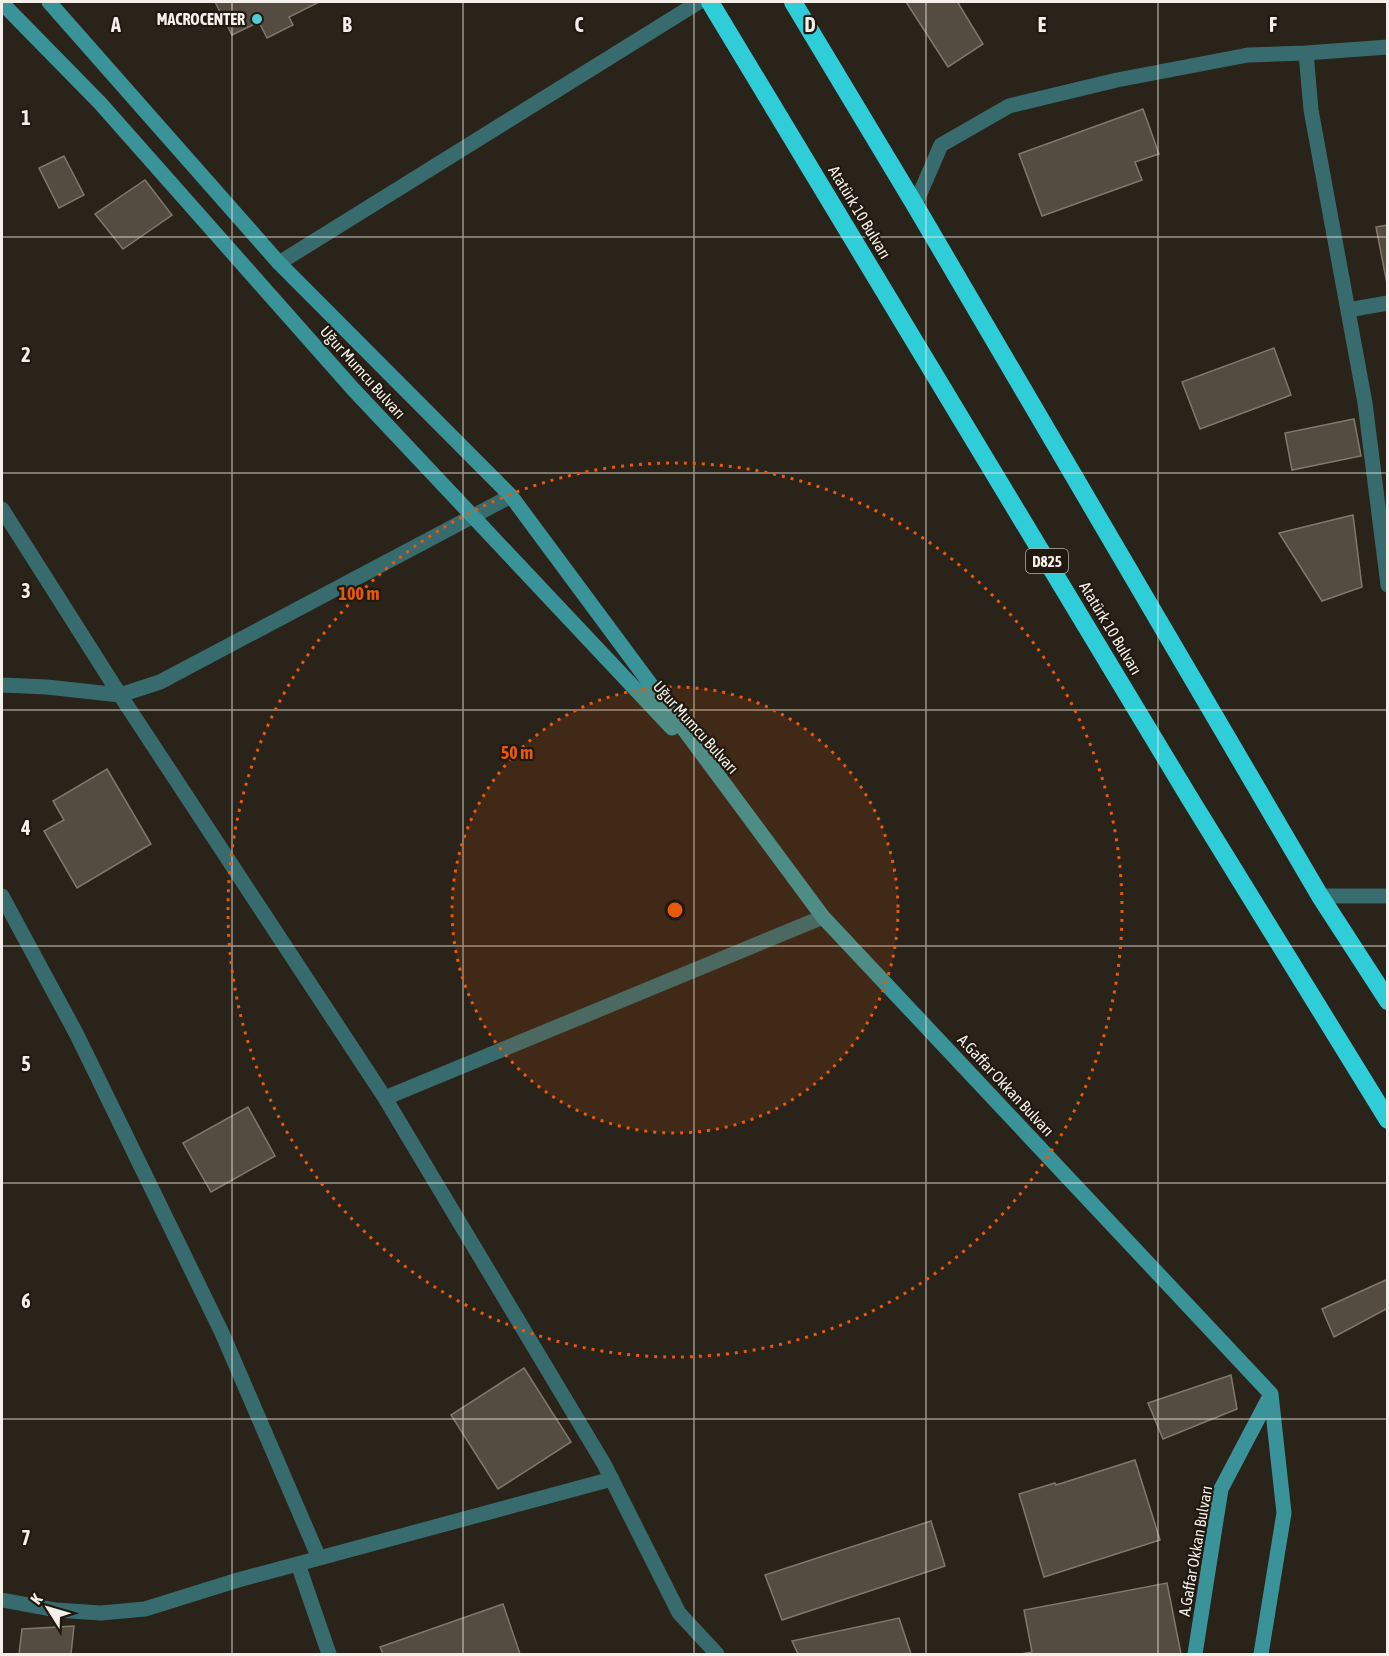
<svg xmlns="http://www.w3.org/2000/svg" width="1389" height="1656" font-family="'Asap Condensed',sans-serif">
	<style>
		.building { fill: #544c41; stroke: #81786c; stroke-width: 1.5 }
		.lines { fill: none; stroke-linecap: round; stroke-linejoin: round }
		.street { stroke: #376b6e; stroke-width: 15 }
		.secondary { stroke: #399398; stroke-width: 15 }
		.highway { stroke: #2ecdd7; stroke-width: 18 }
		.grid { fill: none; stroke: #f4f0e9; stroke-width: 1.5; stroke-opacity: 0.55 }
		.ring { fill: none; stroke: #e8590c; stroke-width: 3; stroke-dasharray: 3 6 }
		.poi-dot { fill: #51ccd4; stroke: #201910; stroke-width: 2 }
		.labels { text-anchor: middle; dominant-baseline: central; stroke-width: 4.5; stroke-linejoin: round; paint-order: stroke }
		.shield { fill: #201910; stroke: #b4b0a8; stroke-width: 1.5 }
		.shield-label { font-size: 15px; font-weight: bold; fill: #f4f0e9 }
		.poi-label { font-size: 16px; font-weight: bold; fill: #f4f0e9; stroke: #201910; text-anchor: end }
		.street-label { font-size: 16px; fill: #f4f0e9; stroke: #201910 }
		.grid-label { font-size: 20px; text-anchor: middle; font-weight: bold; fill: #f4f0e9; stroke: #201910; stroke-width: 4.5; stroke-linejoin: round; paint-order: stroke }
		.centre { fill: #e8590c; stroke: #201910; stroke-width: 3 }
		.ring-label { font-size: 18px; text-anchor: middle; font-weight: bold; fill: #e8590c; stroke: #201910; stroke-width: 4.5; stroke-linejoin: round; paint-order: stroke }
	</style>
	<rect width="100%" height="100%" fill="#2a2319"/>
	<!-- building -->
	<path class="building" d="M215 2H319L289 17 293 25 267 38 259 22 232 35Z
		M906 2H961L958 3 983 44 948 67Z
		M1143 109 1159 154 1135 162 1142 180 1042 216 1019 154Z
		M64 156 84 195 59 208 39 168Z
		M145 180 172 215 123 249 95 214Z
		M1388 225V289L1376 227Z
		M1274 348 1291 395 1200 429 1182 382Z
		M1354 419 1361 456 1292 470 1285 433Z
		M1353 515 1362 587 1322 601 1279 533Z
		M107 769 151 844 77 888 44 831 64 820 53 801Z
		M248 1107 275 1156 211 1192 183 1143Z
		M1388 1279V1308L1334 1337 1322 1309Z
		M524 1368 571 1442 498 1489 451 1415Z
		M1231 1375 1237 1409 1163 1439 1148 1403Z
		M1135 1460 1160 1540 1044 1577 1019 1494 1055 1483 1056 1485Z
		M931 1521 945 1566 782 1620 765 1575Z
		M1167 1583 1181 1654H1021L1032 1652 1024 1610Z
		M503 1604 520 1654H383L380 1647Z
		M899 1618 911 1654H798L792 1641Z
		M74 1626 71 1654H19L22 1629Z"/>
	<g class="lines">
		<!-- street -->
		<path class="street" d="M1306 53 1388 47
			M915 205 941 145 1009 106 1117 80 1248 55 1306 53 1311 110 1365 403 1388 585
			M279 263 699 2
			M1348 310 1388 303
			M2 509 120 695 385 1098 604 1464 679 1613 717 1654
			M2 685 47 687 120 695 160 682 511 496
			M2 896 77 1035 222 1333 319 1558
			M1320 896H1388
			M385 1098 823 917
			M298 1564 329 1654
			M2 1600 56 1610 101 1613 145 1609 238 1580 612 1479"/>
		<!-- secondary -->
		<path class="secondary" d="M49 2 279 263 511 496 823 917 1271 1394 1284 1513 1261 1654
			M2 3 100 103 353 389 672 728
			M1195 1654 1221 1489 1271 1394"/>
		<!-- highway -->
		<path class="highway" d="M710 2 1189 797 1388 1120
			M793 2 915 205 1320 896 1388 1001"/>
	</g>
	<!-- grid -->
	<path class="grid" d="M232 2V1654M463 2V1654M694 2V1654M926 2V1654M1158 2V1654M2 237H1388M2 473H1388M2 710H1388M2 946H1388M2 1183H1388M2 1419H1388"/>
	<!-- distance rings -->
	<circle cx="675" cy="910" r="223" fill="#e8590c" fill-opacity=".12"/>
	<g class="ring">
		<circle cx="675" cy="910" r="223"/>
		<circle cx="675" cy="910" r="447"/>
	</g>
	<!-- markers -->
	<circle class="poi-dot" cx="257" cy="19" r="6"/>
	<g class="labels">
		<!-- shield labels -->
		<rect class="shield" x="1026" y="549" width="42" height="24" rx="4.5"/>
		<g class="shield-label">
			<text x="1047" y="561">D825</text>
		</g>
		<!-- poi labels -->
		<g class="poi-label">
			<text x="245" y="19">MACROCENTER</text>
		</g>
		<!-- street labels -->
		<g class="street-label">
			<text transform="translate(860 212) rotate(59)">Atatürk 10 Bulvarı</text>
			<text transform="translate(363 372) rotate(48)">Uğur Mumcu Bulvarı</text>
			<text transform="translate(1111 628) rotate(59)">Atatürk 10 Bulvarı</text>
			<text transform="translate(696 727) rotate(48)">Uğur Mumcu Bulvarı</text>
			<text transform="translate(1006 1085) rotate(47)">A.Gaffar Okkan Bulvarı</text>
			<text transform="translate(1195 1551) rotate(-80)">A.Gaffar Okkan Bulvarı</text>
		</g>
	</g>
	<g class="grid-label">
		<text x="116" y="32">A</text>
		<text x="347" y="32">B</text>
		<text x="579" y="32">C</text>
		<text x="810" y="32">D</text>
		<text x="1042" y="32">E</text>
		<text x="1273" y="32">F</text>
		<text x="26" y="125">1</text>
		<text x="26" y="362">2</text>
		<text x="26" y="598">3</text>
		<text x="26" y="835">4</text>
		<text x="26" y="1071">5</text>
		<text x="26" y="1308">6</text>
		<text x="26" y="1545">7</text>
	</g>
	<circle cx="675" cy="910" r="9" class="centre"/>
	<g class="ring-label">
		<text x="359" y="600">100 m</text>
		<text x="517" y="759">50 m</text>
	</g>
	<!-- border -->
	<rect width="1389" height="1656" fill="none" stroke="#f4f0e9" stroke-width="6"/>
	<!-- north arrow -->
	<g transform="translate(48 1608) rotate(307)" stroke="#201910" stroke-width="4.5" paint-order="stroke">
	<path d="M0-4.5L10 22L0 15L-10 22Z" fill="#f4f0e9"/>
	<text y="-9" font-size="16" font-weight="bold" text-anchor="middle" fill="#f4f0e9">K</text>
	</g>
</svg>
